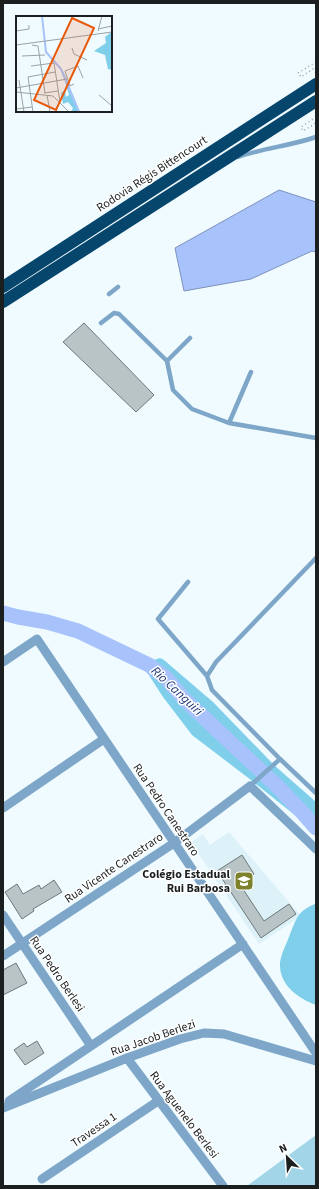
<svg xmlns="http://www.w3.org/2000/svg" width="319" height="1189" font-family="'Source Sans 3',sans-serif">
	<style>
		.built { fill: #ddf1f8 }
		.green { fill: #a2d5e7 }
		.forest { fill: #7fcfea }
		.water { fill: #a8c2fc; stroke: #7e91ba }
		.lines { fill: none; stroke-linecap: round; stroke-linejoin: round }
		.river { stroke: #a8c2fc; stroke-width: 15 }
		.building { fill: #b8c4c5; stroke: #6e797a }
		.path { stroke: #9aa2a5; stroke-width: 1.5; stroke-dasharray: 1 3; stroke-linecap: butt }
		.service { stroke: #7da6c8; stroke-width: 4.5 }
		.minor { stroke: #7da6c8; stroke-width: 9 }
		.motorway { stroke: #06456c; stroke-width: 12 }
		.labels { text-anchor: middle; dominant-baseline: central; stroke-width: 3; stroke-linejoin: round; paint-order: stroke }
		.street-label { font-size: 12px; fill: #1b1f20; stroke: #fff }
		.poi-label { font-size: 12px; font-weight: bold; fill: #1b1f20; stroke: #fff; text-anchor: end }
		.water-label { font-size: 13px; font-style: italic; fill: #1d3476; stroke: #fff }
		.inset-river { fill: none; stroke: #a8c2fc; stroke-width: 2 }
		.inset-road { fill: none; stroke: #9aa3a6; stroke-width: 1 }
		.view { fill: #e8590c; fill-opacity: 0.15; stroke: #e8590c; stroke-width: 2 }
		.inset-edge { fill: none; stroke: #1b1f20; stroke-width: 2 }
	</style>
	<rect width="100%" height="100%" fill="#effbff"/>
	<!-- built -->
	<path class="built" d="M229 832 301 916 259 944 192 844 193 841 203 834 210 845Z"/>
	<!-- green -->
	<path class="green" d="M316 1135V1186H247Z"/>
	<!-- forest -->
	<path class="forest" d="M160 658 164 660 213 702 274 765 316 802V832L251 780 192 735 163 697 143 666 148 662Z
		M315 904H316V1005C298 998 279 985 280 963 281 954 286 945 289 937 296 920 297 911 315 904Z"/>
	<!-- water -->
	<path class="water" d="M279 190 316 202V252L312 251 251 279 184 291 175 248Z"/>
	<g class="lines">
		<!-- river -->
		<path class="river" d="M3 613 18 617 47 622 78 631 149 665 166 678 185 700 276 785 302 812 316 828"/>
	</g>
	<!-- building -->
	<path class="building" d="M84 323 154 395 136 412 63 342Z
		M242 855 254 874 239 883 264 921 289 904 296 914 261 938 217 871Z
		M54 880 62 892 33 909 34 911 22 919 5 892 17 884 23 894 39 885 41 889Z
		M16 963 27 983 3 995V970Z
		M37 1041 44 1053 25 1065 14 1050 24 1043 27 1047Z"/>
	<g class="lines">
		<!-- path -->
		<path class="path" d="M316 62 298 73 301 77 313 69 316 73
			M316 117 301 127 303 131 316 123"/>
		<!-- service -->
		<path class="service" d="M238 157C263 148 290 146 316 137
			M109 294 118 287
			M101 323 114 313 119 314 167 361 190 338
			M167 361 173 390 192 409 229 423 316 438
			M229 423 251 372
			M316 558 216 662 207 676 212 690 280 759 316 793
			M188 582 158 619 207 676
			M250 786 280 759"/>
		<!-- minor -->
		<path class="minor" d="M3 662 37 639 316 1053
			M3 808 104 739
			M3 915 91 1046
			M3 956 174 843 250 786 316 849
			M127 1058 223 1186
			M9 1101 243 944
			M3 1108 127 1058 180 1039 204 1033 224 1034 316 1061
			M42 1179 158 1101"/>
		<!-- motorway -->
		<path class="motorway" d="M3 287 316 84
			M3 302 316 101"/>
	</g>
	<!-- icons -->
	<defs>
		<g id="school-square" transform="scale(1)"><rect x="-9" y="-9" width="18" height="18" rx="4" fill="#7e812b" stroke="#fff"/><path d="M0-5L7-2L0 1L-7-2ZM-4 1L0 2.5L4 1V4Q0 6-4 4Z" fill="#fff"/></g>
	</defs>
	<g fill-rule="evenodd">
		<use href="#school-square" x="244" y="881"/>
	</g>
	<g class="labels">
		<!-- street labels -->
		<g class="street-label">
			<text transform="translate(152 174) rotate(-33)">Rodovia Régis Bittencourt</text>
			<text transform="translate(166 810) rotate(56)">Rua Pedro Canestraro</text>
			<text transform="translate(114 868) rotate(-34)">Rua Vicente Canestraro</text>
			<text transform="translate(57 974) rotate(56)">Rua Pedro Berlesi</text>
			<text transform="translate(153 1038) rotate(-19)">Rua Jacob Berlezi</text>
			<text transform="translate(184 1115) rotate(53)">Rua Aguenelo Berlesi</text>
			<text transform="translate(94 1130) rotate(-34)">Travessa 1</text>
		</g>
		<!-- poi labels -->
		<g class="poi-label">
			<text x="230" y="874">Colégio Estadual<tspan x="230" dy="14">Rui Barbosa</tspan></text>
		</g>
		<!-- water labels -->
		<g class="water-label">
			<text transform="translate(177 691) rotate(43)">Rio Canguiri</text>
		</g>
	</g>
	<!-- overview -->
	<g transform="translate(16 16)">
		<rect width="96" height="96" fill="#effbff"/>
		<path d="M94 17H96V54L92 53 89 39 78 35 90 27 89 21ZM45 52 48 57 64 96H55L57 92 52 86 47 88 45 77 49 74 50 81 53 79Z" fill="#7fcfea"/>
		<path class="inset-river" d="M26 0 30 36 45 53 63 96"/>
		<path class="inset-road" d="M82 13 96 10M0 15 13 13V9M82 15 86 0M0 29 96 16M16 29 22 30 29 77M56 32 58 38 71 44M6 40 29 39M15 50 38 47 44 86M3 64 8 96M58 68 54 70 49 55 62 50 67 62M0 72 51 63M0 76 37 80 53 96M28 77 42 75M31 79 34 96M83 79 96 90M0 93 16 91M17 96 12 61 39 56"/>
		<path class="view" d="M56 2 78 12 40 94 18 84Z"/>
		<rect width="96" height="96" class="inset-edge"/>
	</g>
	<!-- border -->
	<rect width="319" height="1189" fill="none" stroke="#1b1f20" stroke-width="8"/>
	<!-- north arrow -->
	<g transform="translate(287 1157) rotate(335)" stroke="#ffffff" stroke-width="3" paint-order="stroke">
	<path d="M0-3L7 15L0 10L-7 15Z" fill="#1b1f20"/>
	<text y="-6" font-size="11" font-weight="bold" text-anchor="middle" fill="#1b1f20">N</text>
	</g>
</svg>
